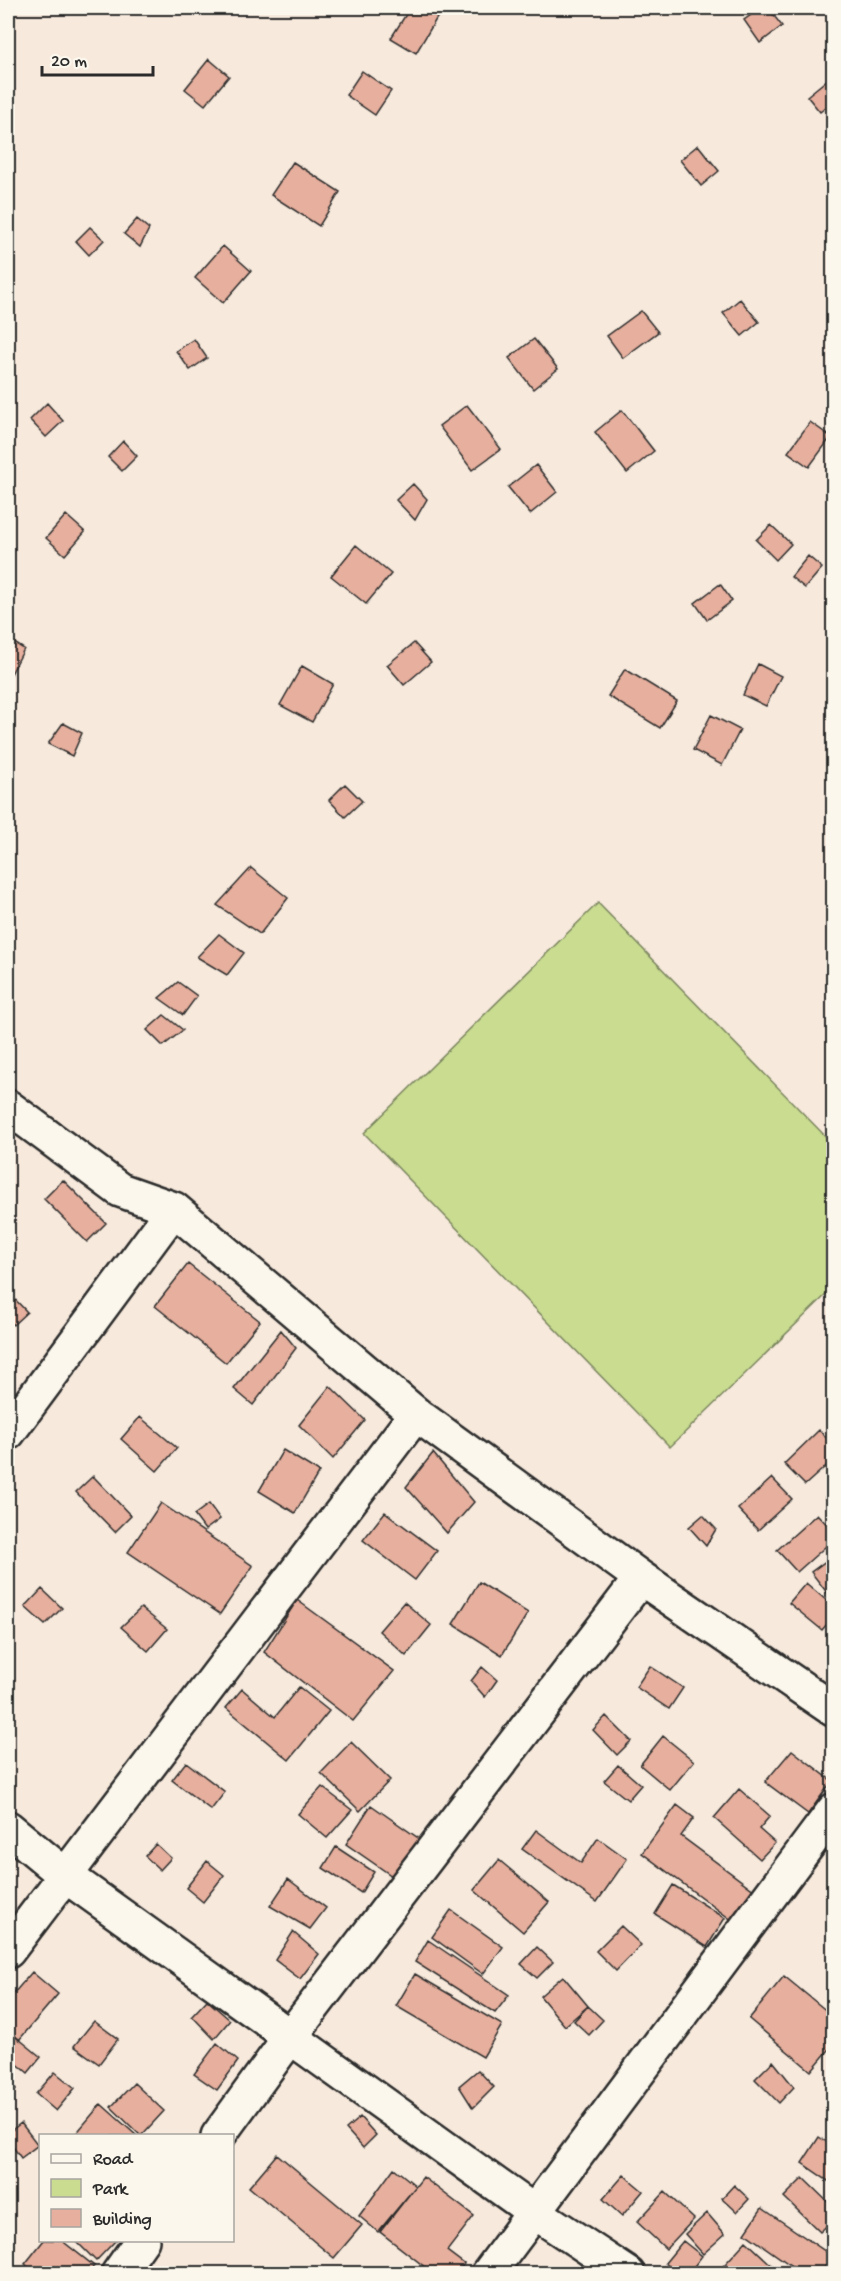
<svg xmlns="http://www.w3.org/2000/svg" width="841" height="2281" font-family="'Gochi Hand',sans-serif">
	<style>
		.green { fill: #c9dc90; stroke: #7a845e; stroke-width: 1.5 }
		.building { fill: #e7af9d; stroke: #2b2b2b; stroke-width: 1.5 }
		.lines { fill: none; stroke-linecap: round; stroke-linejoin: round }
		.street-casing { stroke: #2b2b2b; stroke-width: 38 }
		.street { stroke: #fbf7ec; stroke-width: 33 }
	</style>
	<rect width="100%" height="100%" fill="#f7e9dc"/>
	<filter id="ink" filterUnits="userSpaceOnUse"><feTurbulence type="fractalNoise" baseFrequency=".0167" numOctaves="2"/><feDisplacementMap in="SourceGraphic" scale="12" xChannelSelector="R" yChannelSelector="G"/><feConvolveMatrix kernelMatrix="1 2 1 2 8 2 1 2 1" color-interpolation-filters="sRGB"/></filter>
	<g filter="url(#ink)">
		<!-- green -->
		<path class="green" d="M598 903 833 1144V1288L670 1447 364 1133Z"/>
		<!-- building -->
		<path class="building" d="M410 8H423L438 16 416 53 391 38Z
			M761 8H768L782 26 760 43 744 20Z
			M209 59 229 76 205 105 185 89Z
			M362 71 391 91 375 115 346 95Z
			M828 79 834 86V101L820 112 807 96Z
			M698 145 719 171 701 186 680 160Z
			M293 162 340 192 319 226 271 195Z
			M137 219 149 229 140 247 124 234Z
			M90 227 104 240 89 255 76 241Z
			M223 246 251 271 223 303 195 278Z
			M740 299 759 322 742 336 723 313Z
			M641 311 658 332 623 358 607 336Z
			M194 339 207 358 190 370 176 351Z
			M534 339 558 369 533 389 509 358Z
			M47 403 63 421 46 437 30 420Z
			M467 405 501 449 472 470 439 426Z
			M622 410 654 451 627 473 595 432Z
			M810 422 831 437 809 467 788 452Z
			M123 441 137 456 122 471 108 457Z
			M536 465 557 492 530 514 508 487Z
			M413 484 427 499 415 520 396 500Z
			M66 515 85 532 65 555 46 538Z
			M771 525 791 544 776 560 756 540Z
			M356 545 391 574 366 604 331 576Z
			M808 556 822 568 805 588 791 577Z
			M720 584 732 601 707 620 695 603Z
			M8 639 24 649 11 674 8 672Z
			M414 643 431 662 404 685 387 665Z
			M758 664 781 676 766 706 743 695Z
			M302 666 333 684 312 722 280 705Z
			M625 669 677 701 660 728 608 696Z
			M711 715 740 730 722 765 693 750Z
			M63 723 82 733 72 756 48 744Z
			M345 784 362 801 345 817 329 800Z
			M251 868 288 898 260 934 217 905Z
			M219 934 244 953 227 975 197 957Z
			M178 982 197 996 183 1015 159 998Z
			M164 1015 183 1030 163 1046 147 1030Z
			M63 1180 106 1223 87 1242 44 1199Z
			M188 1264 260 1321 226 1363 155 1306Z
			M8 1292 27 1312 13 1325 8 1319Z
			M281 1330 296 1348 253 1405 234 1389Z
			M330 1386 365 1420 333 1459 299 1425Z
			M140 1417 177 1448 157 1471 121 1439Z
			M819 1430 834 1446V1459L805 1485 784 1464Z
			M283 1450 319 1472 295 1513 259 1491Z
			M433 1453 474 1502 447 1533 406 1487Z
			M93 1476 131 1516 115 1532 76 1492Z
			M772 1478 792 1499 758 1530 738 1509Z
			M834 1490V1507L825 1497Z
			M161 1503 253 1566 220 1614 128 1552Z
			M209 1504 220 1519 205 1530 194 1515Z
			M385 1512 437 1551 415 1580 363 1540Z
			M817 1514 834 1532V1539L797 1572 777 1550Z
			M703 1515 716 1529 706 1546 689 1527Z
			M834 1555V1590L828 1594 811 1572Z
			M479 1582 528 1613 502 1655 453 1624Z
			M806 1583 834 1607V1616L822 1630 789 1603Z
			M42 1589 62 1608 45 1625 25 1607Z
			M297 1600 394 1671 353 1721 264 1652Z
			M404 1602 431 1625 406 1656 379 1631Z
			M141 1608 167 1629 148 1651 121 1627Z
			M650 1666 683 1688 669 1709 636 1687Z
			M482 1667 497 1680 485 1697 471 1681Z
			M299 1687 329 1711 289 1760 226 1708 242 1689 275 1717Z
			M606 1716 631 1741 617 1755 593 1730Z
			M663 1736 694 1761 670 1790 640 1765Z
			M351 1742 390 1780 360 1811 321 1773Z
			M792 1750 832 1781 808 1814 765 1782Z
			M186 1762 225 1792 211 1810 172 1780Z
			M618 1765 641 1785 628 1800 604 1781Z
			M322 1787 352 1810 327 1838 298 1814Z
			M739 1789 770 1816 759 1829 775 1843 760 1859 714 1818Z
			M371 1805 421 1840 395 1878 346 1844Z
			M677 1805 694 1818 681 1836 759 1894 737 1924 642 1853Z
			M536 1830 581 1863 598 1838 627 1859 597 1902 522 1849Z
			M156 1844 171 1858 160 1870 145 1856Z
			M336 1847 374 1872 361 1893 323 1868Z
			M499 1860 549 1902 523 1932 474 1890Z
			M207 1861 224 1875 203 1902 186 1888Z
			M288 1879 326 1908 310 1929 270 1906Z
			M673 1885 725 1918 707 1947 655 1914Z
			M451 1910 503 1947 483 1974 432 1937Z
			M621 1926 641 1945 616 1971 596 1951Z
			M293 1932 319 1954 300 1979 275 1960Z
			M428 1940 509 1995 495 2013 415 1962Z
			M537 1947 553 1962 537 1978 521 1964Z
			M32 1972 58 1994 19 2040 8 2030V2000Z
			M415 1974 502 2025 483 2057 396 2006Z
			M563 1976 588 2006 565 2026 540 1996Z
			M784 1976 834 2017V2044L811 2071 749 2019Z
			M207 2000 230 2020 214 2039 192 2016Z
			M588 2006 603 2020 589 2035 574 2021Z
			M94 2021 118 2039 99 2064 74 2046Z
			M8 2030 41 2057 28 2073 8 2056Z
			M217 2043 238 2061 217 2090 194 2074Z
			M773 2061 794 2087 779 2103 755 2079Z
			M478 2070 494 2087 473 2108 459 2086Z
			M55 2072 75 2088 56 2111 36 2094Z
			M8 2083 16 2089 8 2101Z
			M134 2083 164 2111 141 2136 111 2107Z
			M101 2104 137 2136H74Z
			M360 2117 376 2135 363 2148 346 2129Z
			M21 2123 38 2145 21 2158 8 2140V2133Z
			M819 2137 834 2147V2185L802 2163Z
			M277 2154 362 2225 334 2258 249 2187Z
			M394 2168 416 2186 378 2232 359 2216Z
			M624 2175 643 2191 622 2216 603 2199Z
			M423 2177 474 2216 447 2251 464 2264 456 2274H434L380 2232Z
			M803 2178 834 2208V2219L820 2232 784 2197Z
			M734 2185 749 2199 737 2212 722 2198Z
			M665 2192 694 2219 666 2249 637 2222Z
			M762 2208 832 2256 821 2274H803L745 2233Z
			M707 2213 725 2234 703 2254 685 2234Z
			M44 2240H61L94 2266 88 2274H37L25 2264Z
			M75 2240H116L96 2261Z
			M683 2241 702 2256 688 2274H679L665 2263Z
			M746 2241 777 2270 774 2274H716Z"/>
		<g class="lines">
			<!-- street casing -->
			<g class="street-casing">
				<path id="street" d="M8 1107 120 1190 174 1209 416 1414 641 1578 834 1710
					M8 1433 174 1209
					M8 1828 66 1876 533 2211 628 2274
					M8 1951 416 1414
					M218 2136 290 2037 641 1578
					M118 2274 142 2240
					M488 2274 834 1810"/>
			</g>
			<!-- street -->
			<use href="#street" class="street"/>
		</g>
	</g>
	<!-- margin -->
	<rect width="841" height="2281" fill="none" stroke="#fbf7ec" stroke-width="30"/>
	<rect x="15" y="15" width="811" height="2251" fill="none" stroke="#2b2b2b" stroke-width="2" filter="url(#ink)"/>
	<!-- legend -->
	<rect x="39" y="2134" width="195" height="108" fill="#fbf7ec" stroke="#a8a59f" stroke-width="1.5"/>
	<rect x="51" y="2154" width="30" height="9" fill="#fbf7ec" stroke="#a8a59f" stroke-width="1.5"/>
	<text x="93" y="2164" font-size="18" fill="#2b2b2b">Road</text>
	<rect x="51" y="2179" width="30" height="18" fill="#c9dc90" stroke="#a8a59f" stroke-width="1.5"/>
	<text x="93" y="2194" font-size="18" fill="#2b2b2b">Park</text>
	<rect x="51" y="2209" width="30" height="18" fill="#e7af9d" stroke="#a8a59f" stroke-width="1.5"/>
	<text x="93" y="2224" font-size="18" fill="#2b2b2b">Building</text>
	<!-- scale -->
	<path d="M42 66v9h111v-9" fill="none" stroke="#2b2b2b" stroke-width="3"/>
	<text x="51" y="66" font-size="18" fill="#2b2b2b" stroke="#fbf7ec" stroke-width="4.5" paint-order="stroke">20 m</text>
</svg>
